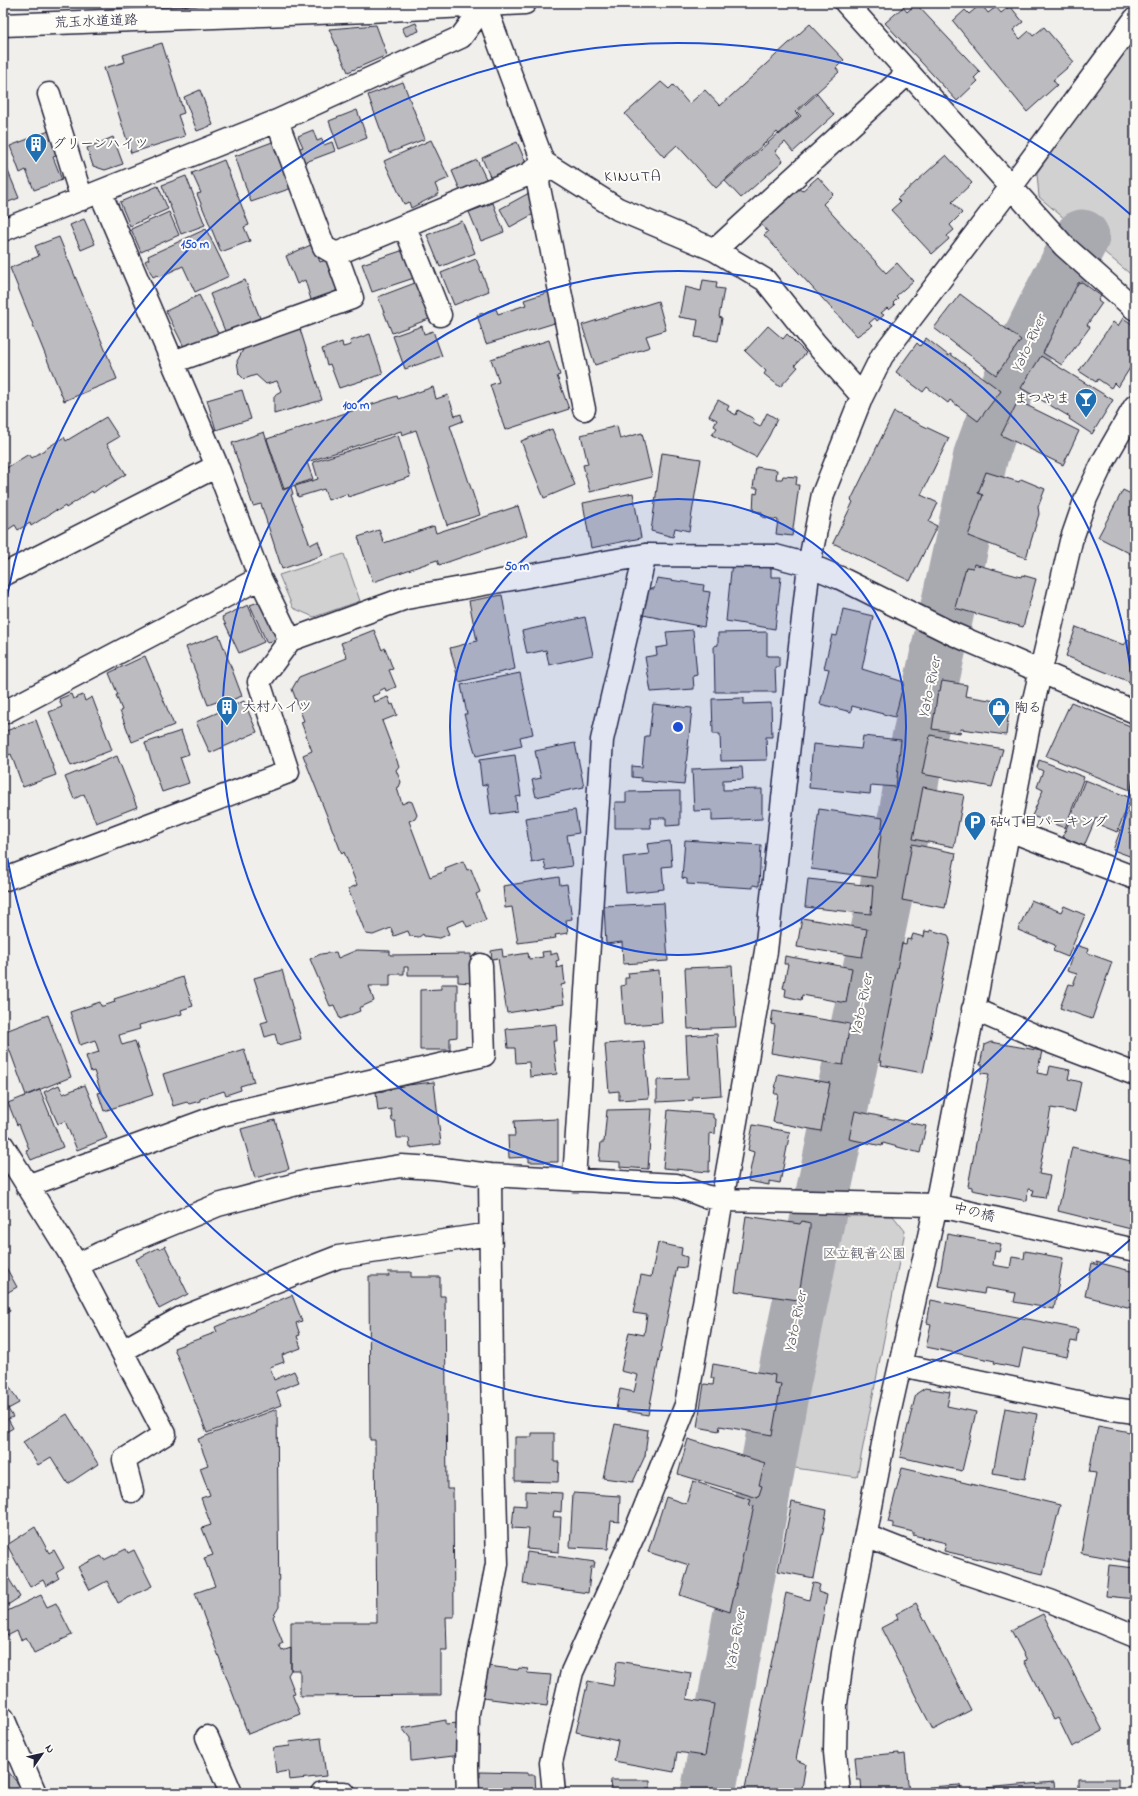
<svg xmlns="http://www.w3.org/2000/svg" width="1138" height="1796" font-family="'Indie Flower','Klee One',sans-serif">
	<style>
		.green { fill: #d2d1d1; stroke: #7a7a86 }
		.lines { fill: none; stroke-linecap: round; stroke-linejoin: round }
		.river { stroke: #a9a9b0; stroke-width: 55 }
		.building { fill: #bcbcc0; stroke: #22223b }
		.minor-casing { stroke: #22223b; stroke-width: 25 }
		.major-casing { stroke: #22223b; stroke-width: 25 }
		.minor { stroke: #fdfcf7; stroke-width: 22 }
		.major { stroke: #fdfcf7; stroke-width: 22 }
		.ring { fill: none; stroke: #1d4ed8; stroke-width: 2 }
		.labels { text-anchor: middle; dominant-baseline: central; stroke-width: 4; stroke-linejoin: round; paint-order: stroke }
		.street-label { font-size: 14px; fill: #22223b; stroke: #fdfcf7 }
		.poi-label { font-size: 14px; fill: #22223b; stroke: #fdfcf7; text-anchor: start }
		.park-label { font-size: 14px; fill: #575768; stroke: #fdfcf7 }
		.water-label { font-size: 15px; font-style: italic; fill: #58586a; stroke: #fdfcf7 }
		.quarter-label { font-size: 16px; letter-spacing: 1px; fill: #22223b; stroke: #fdfcf7 }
		.centre { fill: #1d4ed8; stroke: #fdfcf7; stroke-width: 2 }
		.ring-label { font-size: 12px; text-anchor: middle; font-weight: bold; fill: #1d4ed8; stroke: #fdfcf7; stroke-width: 4; stroke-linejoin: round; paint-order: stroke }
	</style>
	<rect width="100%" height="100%" fill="#f0efec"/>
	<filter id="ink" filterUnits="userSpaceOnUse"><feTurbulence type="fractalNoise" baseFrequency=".025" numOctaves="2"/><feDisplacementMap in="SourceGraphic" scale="8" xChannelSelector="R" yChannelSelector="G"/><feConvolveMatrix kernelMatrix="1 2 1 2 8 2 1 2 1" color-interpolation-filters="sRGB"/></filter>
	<g filter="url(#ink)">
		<!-- green -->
		<path class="green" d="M1135 35V278L1039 197 1037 173Z
			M344 554 360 601 314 617 293 608 279 575Z
			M833 1216H893L905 1231 857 1477 788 1467Z"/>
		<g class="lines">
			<!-- river -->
			<path class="river" d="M708 1793 781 1394 888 883 906 815 917 748 981 455C1006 382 1045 305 1082 237"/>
		</g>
		<!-- building -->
		<path class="building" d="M916 4 980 72 974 78 978 81 957 101 885 23 903 7 907 12Z
			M981 4 988 13 996 7 1001 13 1010 6 1023 22 1013 30 1020 39 1029 31 1033 36 1044 27 1074 62 1053 80 1057 85 1027 112 953 21 965 10 969 14Z
			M416 23 419 31 406 36 402 28Z
			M810 24 844 60 836 68 839 72 795 112 799 116 779 134 777 132 716 188 677 145 664 157 625 114 661 82 669 89 673 85 689 104 705 90 720 106Z
			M376 25 387 55 348 72 329 29Z
			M162 43 184 113 178 115 185 136 131 153 104 68 125 62 123 55Z
			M403 82 425 139 389 153 368 95Z
			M200 90 213 125 197 131 184 97Z
			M817 94 834 115 793 152 785 142 775 151 783 161 741 198 725 181 778 134 779 135 801 116 797 112Z
			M357 110 367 138 339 149 329 121Z
			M313 130 317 141 322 139 324 145 332 142 335 151 303 163 298 149 303 147 298 136Z
			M49 131 58 155 53 157 62 180 34 190 26 170 20 173 10 146Z
			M113 137 123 164 105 170 93 166 87 148Z
			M431 140 449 178 435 184 439 194 411 208 409 202 404 204 384 161Z
			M275 141 292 188 251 202 235 156Z
			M517 142 529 170 494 186 482 158Z
			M946 155 972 183 952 202 962 213 950 225 954 230 947 236 949 239 932 254 891 210 900 202 897 199Z
			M3 159 19 198 3 204Z
			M224 160 249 225 244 227 250 241 221 252 197 194 201 193 192 173Z
			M477 160 490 187 464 199 452 171Z
			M186 176 205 225 181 234 162 185Z
			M818 177 833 194 823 204 886 273 897 263 913 281 896 296 898 298 893 303 895 305 889 310 887 308 881 313 884 315 877 321 875 318 869 323 872 326 857 336 764 235 768 232 760 223 798 188 802 191Z
			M158 186 168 209 130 226 120 202Z
			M529 193 539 211 510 227 500 209Z
			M493 203 504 232 481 241 469 212Z
			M169 212 179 235 141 252 131 229Z
			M84 219 95 244 81 250 70 225Z
			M462 221 475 253 440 267 427 235Z
			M206 229 229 276 195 292 183 266 159 277 157 275 153 277 145 261 149 259 148 256Z
			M59 237 117 379 64 401 10 268 39 256 35 246Z
			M313 244 320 262 332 258 345 287 335 291 336 295 312 303 305 280 297 284 286 256Z
			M404 250 414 278 372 292 362 264Z
			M476 259 489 291 454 305 441 273Z
			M245 280 260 318 225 331 210 294Z
			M703 280 717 282 716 288 724 289 719 317 722 318 718 341 695 337 698 320 679 317 685 287 701 291Z
			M1082 282 1101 296 1098 300 1102 303 1087 325 1090 327 1062 365 1043 353 1078 283Z
			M415 283 429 319 392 333 378 297Z
			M549 292 558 322 486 344 477 315 496 309 498 314 526 305 524 300Z
			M960 294 1021 340 996 375 934 328Z
			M199 295 218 333 185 349 166 311Z
			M658 301 666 330 646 336 650 347 595 365 582 325Z
			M1123 318 1135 326V360L1118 387 1114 383 1111 388 1098 379 1096 382 1079 371 1113 322 1118 326Z
			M422 326 424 334 433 331 442 356 405 369 393 336Z
			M768 326 783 339 787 334 806 353 795 365 798 367 780 387 764 374 766 371 745 351Z
			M300 329 322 400 274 414V397L276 394 281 391 277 381 266 384 256 375 244 379 239 374 237 361 244 348 249 345Z
			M370 334 383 374 339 388 330 364 327 365 322 349 342 342 343 347 351 345 350 341Z
			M926 338 949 356 950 354 1001 391 978 421 950 400 948 403 927 387 923 392 896 372 917 343 920 346Z
			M549 340 560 375 557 376 569 409 505 430 490 385 499 382 491 359Z
			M1041 356 1113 400 1092 434 1069 419 1070 417 1021 388Z
			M433 387 436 399 448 395 455 416 461 414 463 421 450 426 480 515 447 525 416 430 402 435 401 431 307 462 313 479 284 489 267 439 397 396 398 399Z
			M242 390 251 419 216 430 207 400Z
			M718 400 729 406 727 410 736 415 738 410 754 419 753 423 760 427 767 413 777 419 769 436 756 457 712 435 717 428 714 426 717 420 709 416Z
			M1018 401 1079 431 1063 465 1001 435Z
			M894 412 949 438 921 495 938 503 929 522 937 526 910 581 833 543 853 502 851 500Z
			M106 417 119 437 107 444 126 474 105 487 104 485 93 493 92 491 66 508 65 506 57 511 56 510 31 526 30 523 18 530 15 525 3 533V470L29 454 32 458 64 437 66 441Z
			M617 426 620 439 642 433 652 477 590 492 583 465 588 464 581 435Z
			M552 429 575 485 544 498 521 441Z
			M264 432 283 490 291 487 293 494 291 495 310 545 318 541 323 555 282 569 261 504 253 506 232 443Z
			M398 435 410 477 348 497 347 494 328 500 324 489 298 497 295 486 318 479 313 462Z
			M662 453 701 459 689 531 675 528 673 537 651 531Z
			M756 467 777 470 776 479H782L783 476 797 477 796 485H799L792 536 776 534 778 520 762 517V512L753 511 754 493 757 494 758 488H753Z
			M986 472 1019 482 1021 479 1045 489 1038 507 1039 514 1026 558 968 536 983 495 978 493Z
			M1123 490 1135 496V556L1098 537Z
			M633 493 641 538 591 548 583 503Z
			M518 506 527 535 439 565 437 560 373 582 358 537 379 530 384 543 434 526 436 533Z
			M732 561 771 568V577H781L775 629 726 621Z
			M974 564 1021 577 1022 575 1036 579 1023 627 955 608 966 567 973 568Z
			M657 578 704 585 703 591 710 592 704 627 643 615 644 608 642 607 646 588 654 589Z
			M502 595 515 669 459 682 450 648 477 641 469 601Z
			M264 600 281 637 267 643 250 605Z
			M248 605 264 642 239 653 222 617Z
			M843 609 873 616 862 669 904 682 895 717 852 706 851 712 820 704 829 669 824 668 832 635 837 636Z
			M585 617 593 655 549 665 546 650 527 654 522 631Z
			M1076 627 1124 645 1128 640 1135 644V684L1066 656Z
			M374 630 382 650 385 648 393 669 389 670 396 687 386 691 385 688 379 691 380 693 372 696 374 702 388 697 391 705 393 704 397 715 382 721 399 766 396 770 401 782 399 787 397 788 402 804 409 801 412 802 417 815 415 819 409 821 430 877 446 871 445 868 463 861 467 870 471 869 480 892 476 894 486 920 467 927 464 920 446 927 449 934 440 938 424 936 423 934 419 937 410 936 408 931 394 936 391 928 373 935 366 934 348 889 357 885 344 852 342 854 303 755 312 751 301 722 304 721 292 689 299 677 347 658 341 643Z
			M693 630 697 675 693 676 694 689 651 692 645 657 657 655 656 648 668 646 666 632Z
			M767 632V656H779V667H775L776 692H715L714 646 718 645V633Z
			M219 635 242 696 226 702 225 699 208 705 186 647Z
			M145 656 174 725 132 742 120 711 122 710 116 695H118L109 673Z
			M520 673 533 734 520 737 522 746 476 756 464 714H467L461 685Z
			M942 681 967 685 965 696 1008 703 1007 709H1009L1006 735 961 729 960 733 932 729 938 691H940Z
			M71 694 73 699 83 695 85 701 92 697 112 750 71 766 49 712 62 707 59 699Z
			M744 698V704L771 703 772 737H766L767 760 721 761 720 734H713L712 699Z
			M244 701 257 732 210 753 196 722Z
			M1071 702 1135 728V792L1046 756Z
			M653 704 692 708 684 785 641 781V778L632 777V766L642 767 645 736H649Z
			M36 720 56 775 23 787 11 754 6 756 3 749V732Z
			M181 731 189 754 180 757 189 783 162 792 145 743Z
			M930 735 1003 749 992 787 922 774Z
			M863 736 901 740 896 787 871 785 870 794 809 788 813 744 861 749Z
			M575 743 584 787 536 797 532 780 541 778 535 751Z
			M515 755 521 796 516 797 517 811 491 815 487 784 482 786 479 760Z
			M117 756 137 807 96 823 84 794 74 799 65 777Z
			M1039 760 1084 777 1065 828 1032 816 1043 790 1037 787 1043 771 1037 768Z
			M742 767 743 779 723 780V790L762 789V819L712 821V810L694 811 692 769Z
			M1085 780 1131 798 1117 832 1100 825 1101 821 1096 818 1084 846 1063 837Z
			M923 787 964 795 954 847 913 839Z
			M680 791V825L666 826V818H650L651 828H615V802H626V792Z
			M1132 800 1135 801V858L1113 850Z
			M819 809 883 818 876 878 811 869Z
			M575 810 579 833 567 835 572 866 546 870 544 860 532 863 525 818Z
			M685 840 761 845 759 886 753 885V888L687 884V879L682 878Z
			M670 841 672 866 662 867 664 889 626 893 623 857 649 854 647 844Z
			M912 844 956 853 945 908 902 900Z
			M559 877 560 885 567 884 572 919 566 920 568 933 555 935 556 938 518 943 512 907 505 908 503 886Z
			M808 879 873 886 871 914 805 907Z
			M1031 900 1061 912 1064 906 1085 915 1068 957 1053 951 1055 945 1018 930Z
			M664 903 668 961 623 964 622 942 606 944 604 906Z
			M802 918 867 929 862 957 797 947Z
			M930 930 948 935 950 941 923 1073 881 1065 882 1061H879L902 943 906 944 907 939 911 940 913 934 924 937 925 931 930 932Z
			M1076 945 1088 949 1087 953 1112 962 1092 1019 1060 1008 1069 984 1073 985 1077 974 1067 971Z
			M502 949 503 957 528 953 529 959 543 957 542 952 550 951V955L557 953 559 960 556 961 557 968 563 966 565 984 561 985 564 1004 507 1013 498 958 492 959 491 951Z
			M357 950 390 951V955L471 954V983L458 982V975H408V967H404V974H390V986H369L374 1001 359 1008 360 1011 340 1019 334 1005 330 1006 310 959 321 954 336 952 338 958Z
			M785 956 852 968 846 1003 802 995 801 1000 785 996 786 989 783 988 788 964H784Z
			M732 966 736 1027 688 1029 685 968Z
			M282 970 301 1039 278 1045 275 1034 265 1037 261 1023 268 1021 254 978Z
			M659 970 662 1023 624 1025 621 986 625 985V978H629L628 973Z
			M183 977 193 1006 181 1010 182 1014 139 1025 140 1029 119 1035 122 1045 135 1041 153 1095 104 1111 98 1093 101 1092 94 1071 91 1072 86 1056 99 1052 95 1040 80 1045 70 1012 100 1002 101 1006H103L115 1002 114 999Z
			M441 984H457V1037L450 1038V1050H420V990L441 989Z
			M773 1011 850 1024 843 1065 771 1053 775 1025 771 1024Z
			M48 1015 71 1077 26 1095 3 1032Z
			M556 1024 557 1041H553L557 1074 530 1077 529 1062 516 1063 515 1048H508L506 1029Z
			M717 1034 721 1095 693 1097V1100L657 1102V1080L688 1079 686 1036Z
			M644 1041 649 1098 619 1100V1091L609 1092 605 1044Z
			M991 1042 1042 1051 1037 1073 1048 1075 1050 1066 1070 1070 1068 1079 1081 1082 1075 1112 1051 1108 1039 1174 1050 1176 1045 1198 1032 1196 1034 1190 1028 1189 1027 1201 972 1190V1187L968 1186 989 1074 981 1073 983 1065H980L984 1045Z
			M244 1049 254 1082 240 1086 241 1090 226 1095 224 1091 200 1099V1101L189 1104 187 1102 173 1106 163 1074Z
			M778 1074 830 1083 821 1131 773 1122 778 1094H774Z
			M434 1082 441 1144 410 1148 409 1138H397L395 1121H392L391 1109 378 1111 376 1092 391 1090 390 1087Z
			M59 1085 63 1094 85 1085 107 1138 77 1150 65 1121 58 1124 44 1092Z
			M40 1090 63 1147 31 1160 26 1150 29 1149 19 1124 17 1125 8 1103Z
			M652 1109 648 1169 620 1167V1162L599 1161 601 1142H604L607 1110Z
			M668 1110 713 1114V1118L716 1119 715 1134 710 1133 709 1172 663 1168Z
			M855 1111 926 1126 920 1153 883 1143 882 1146 849 1139Z
			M558 1119V1162H529V1157L509 1158 508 1136H515L514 1121Z
			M275 1120 289 1169 255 1178 241 1129Z
			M753 1125 790 1132 780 1183 769 1181V1185L748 1181 754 1152 748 1150Z
			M1072 1147 1135 1162V1230L1058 1211Z
			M746 1216 800 1224 802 1221 810 1223V1228L798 1300 735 1291Z
			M947 1234 1001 1244 999 1252 995 1251 993 1265 1010 1268 1012 1257 1024 1259 1025 1251 1063 1258 1054 1309 1014 1302 1016 1293 985 1288 984 1294 938 1286Z
			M658 1243 682 1248 681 1255 687 1257 686 1268 677 1267 648 1415 616 1409 620 1389 634 1392 638 1375 621 1371 629 1332 644 1335 647 1315 633 1313 641 1275 651 1277Z
			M165 1246 188 1294 159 1309 136 1259 158 1248 159 1249Z
			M3 1262 17 1287 3 1295Z
			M1096 1262 1135 1272V1309L1085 1296 1092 1263 1098 1265Z
			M388 1272H411V1277H440V1296H445L447 1489H453L454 1617H446L447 1650H441V1695L300 1696V1670H291V1622H377L375 1440H370L369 1276H389Z
			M292 1295 302 1321 296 1323 300 1335 297 1336 301 1348 282 1355 284 1362 270 1367 274 1380 294 1371 299 1382 276 1391 281 1405 207 1433 174 1348 217 1332 215 1327Z
			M3 1298 10 1311 3 1315Z
			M931 1300 1078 1329 1076 1342 1071 1341 1067 1357 1023 1348 1019 1368 994 1363 995 1361 926 1347 931 1324 927 1323Z
			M713 1364 775 1375 774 1383 781 1384 772 1435 720 1426 719 1431 697 1427 704 1384 713 1385 714 1378H711Z
			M9 1386 19 1403 8 1409 13 1417 8 1419 13 1428 3 1434V1390Z
			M925 1388 950 1392 947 1406 976 1412 962 1471 900 1457 916 1394Z
			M1005 1408 1037 1414 1025 1479 993 1473Z
			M277 1409 279 1607 273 1617 283 1643 279 1645 282 1651 291 1648V1670L288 1675 295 1693 292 1694 300 1714 248 1734 195 1593 215 1586 204 1558 213 1555 202 1528 211 1525 201 1498 210 1495 200 1468 208 1465 198 1439Z
			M67 1414 98 1464 68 1484 51 1457 38 1465 23 1442Z
			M615 1424 648 1430 645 1456 633 1482 603 1478Z
			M1098 1426 1135 1433V1548L1133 1562 1081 1553 1096 1473 1089 1472Z
			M532 1433H554V1462H559L558 1482 515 1481V1437H532Z
			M688 1439 765 1463 759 1485 762 1486 758 1498 678 1474Z
			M902 1468 1060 1505 1043 1574 944 1551 946 1543 913 1535V1532L893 1527V1523L888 1522Z
			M693 1481 751 1500 749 1505 754 1506 730 1612 680 1595 689 1565 648 1552 666 1497 686 1504Z
			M526 1491 562 1493 561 1512 554 1511 553 1517H561L559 1552 527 1549 529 1529 512 1528 514 1505 526 1506Z
			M573 1493 620 1496 619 1522 611 1521 608 1549 570 1547Z
			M792 1502 827 1510 814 1578 778 1571Z
			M35 1527 49 1553 54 1550 64 1568 56 1573 59 1578 46 1586 43 1580 30 1587 7 1545Z
			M126 1549 128 1553 134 1550 152 1586 118 1603 107 1581 90 1590 78 1567 101 1556 104 1560Z
			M527 1552 595 1562 594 1567H591L588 1593 523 1584Z
			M1109 1565 1135 1568V1599L1106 1596Z
			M3 1569 20 1597 3 1608Z
			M813 1582 820 1585 818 1592 827 1595 796 1760 806 1764 802 1788 809 1791 808 1793H744L786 1593 809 1600Z
			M41 1595 47 1607 56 1603 72 1635 34 1653 26 1637 21 1640 17 1631 7 1636 3 1627V1613Z
			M916 1603 971 1710 933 1730 881 1628 898 1619 896 1614Z
			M1043 1614 1103 1731 1072 1747 1058 1718 1054 1720 1024 1661 1027 1660 1011 1630Z
			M617 1661 691 1673 687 1699 714 1704 705 1756 677 1752 674 1772 614 1761 618 1741 576 1732 588 1681 613 1686Z
			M488 1666 518 1670 519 1668 528 1669 527 1673 551 1675 547 1706 483 1698Z
			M446 1720V1724L459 1723 462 1755 411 1761 410 1738 402 1728Z
			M321 1738 326 1776 289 1780 288 1771 276 1773 273 1748 290 1746 289 1742Z
			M899 1753V1755L905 1754 909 1793H862L861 1780H857L855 1757Z
			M3 1765 20 1786 12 1793H3Z
			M480 1772 528 1773V1775H535L536 1793H477V1777H480Z
			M1078 1779H1118V1793H1078Z
			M611 1780H650V1788H646V1793H610Z
			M1054 1782 1055 1793H929V1787L960 1785 961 1790Z
			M667 1790 695 1791V1793H667Z"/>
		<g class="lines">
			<!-- minor casing -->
			<g class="minor-casing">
				<path id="minor" d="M484 3 543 162 618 209 715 250 765 280 815 343 862 396
					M846 3 1064 246 1135 309
					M49 94 82 199
					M543 162 538 183 584 409
					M100 192 217 466 260 578 290 640
					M405 227 440 315
					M3 230 277 121 461 37 485 5
					M715 250 908 73
					M336 254 529 174 543 162
					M173 362 352 298 336 254 324 247 277 121
					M3 575 217 466
					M3 713 260 578
					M1009 830 1135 878
					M3 880 288 772 259 682 290 640 406 598 645 555 775 556 809 565 840 578 953 634 1135 712
					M973 1009 1043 1039 1135 1074
					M3 1146 77 1265 165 1434 124 1460 132 1491
					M574 1180 602 740 645 555
					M27 1186 221 1115 484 1055 481 965
					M77 1265 101 1253 218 1205 308 1181 401 1166 435 1168 490 1175 676 1185 704 1196 723 1200 936 1205 1135 1250
					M122 1351 181 1318 338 1257 490 1234
					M901 1365 1106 1408 1135 1412
					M866 1536 932 1562 1050 1601 1135 1636
					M3 1718 35 1793
					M207 1737 231 1793
					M322 1793H344
					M468 1793 467 1768 468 1713 497 1564 492 1372 490 1175
					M554 1793 551 1763 572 1672 635 1532 686 1405 766 951 809 565 823 494 862 396 882 356 1011 187 1135 19
					M839 1793 835 1752 836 1704 843 1653 887 1423 936 1205 1033 704 1071 541 1086 498 1104 460 1135 406"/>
			</g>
			<!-- major casing -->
			<g class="major-casing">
				<path id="major" d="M3 25 369 11 525 3"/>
			</g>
			<!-- minor -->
			<use href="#minor" class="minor"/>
			<!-- major -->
			<use href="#major" class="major"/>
		</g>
	</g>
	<!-- distance rings -->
	<circle cx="678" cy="727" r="228" fill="#1d4ed8" fill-opacity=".12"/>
	<g class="ring">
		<circle cx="678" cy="727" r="228"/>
		<circle cx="678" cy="727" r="456"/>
		<path d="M1131 1239A683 683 0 0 1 3 834M3 620A683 683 0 0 1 1131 215"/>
	</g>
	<!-- icons -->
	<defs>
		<g id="building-pin" transform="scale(1.15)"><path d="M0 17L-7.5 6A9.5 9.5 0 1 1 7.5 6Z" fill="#1f6fb2" stroke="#fdfcf7"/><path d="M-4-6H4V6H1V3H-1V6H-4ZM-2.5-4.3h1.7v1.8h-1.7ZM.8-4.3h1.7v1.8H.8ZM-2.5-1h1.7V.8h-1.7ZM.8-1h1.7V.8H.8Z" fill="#fff"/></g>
		<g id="bar-pin" transform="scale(1.15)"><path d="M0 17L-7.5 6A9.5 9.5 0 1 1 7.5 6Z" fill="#1f6fb2" stroke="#fdfcf7"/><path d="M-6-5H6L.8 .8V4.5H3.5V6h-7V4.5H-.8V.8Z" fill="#fff"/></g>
		<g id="shop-pin" transform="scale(1.15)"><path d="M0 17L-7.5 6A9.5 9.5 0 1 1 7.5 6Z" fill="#1f6fb2" stroke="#fdfcf7"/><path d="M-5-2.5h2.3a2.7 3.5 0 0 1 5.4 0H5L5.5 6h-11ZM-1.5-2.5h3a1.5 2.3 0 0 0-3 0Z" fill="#fff"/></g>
		<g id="parking-pin" transform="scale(1.15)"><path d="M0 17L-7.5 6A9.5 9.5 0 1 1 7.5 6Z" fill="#1f6fb2" stroke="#fdfcf7"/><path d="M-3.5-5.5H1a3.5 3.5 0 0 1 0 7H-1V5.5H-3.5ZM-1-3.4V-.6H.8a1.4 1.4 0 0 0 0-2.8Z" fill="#fff"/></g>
	</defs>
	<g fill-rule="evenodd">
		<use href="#building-pin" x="36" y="144"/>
		<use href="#bar-pin" x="1086" y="399"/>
		<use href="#building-pin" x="227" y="707"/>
		<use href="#shop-pin" x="999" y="708"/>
		<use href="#parking-pin" x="975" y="822"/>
	</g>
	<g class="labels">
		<!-- street labels -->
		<g class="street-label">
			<text transform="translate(96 22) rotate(-2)">荒玉水道道路</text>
			<text transform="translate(974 1213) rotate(13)">中の橋</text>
		</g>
		<!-- poi labels -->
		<g class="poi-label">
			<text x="52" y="144">グリーンハイツ</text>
			<text x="1070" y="399" text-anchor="end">まつやま</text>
			<text x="242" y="707">大村ハイツ</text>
			<text x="1014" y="708">陶る</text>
			<text x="990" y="822">砧4丁目パーキング</text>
		</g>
		<!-- park labels -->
		<g class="park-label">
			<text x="864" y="1254">区立観音公園</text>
		</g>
		<!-- water labels -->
		<g class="water-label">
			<text transform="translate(1029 344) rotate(-65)">Yato-River</text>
			<text transform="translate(930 688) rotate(-78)">Yato-River</text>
			<text transform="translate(862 1005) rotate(-78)">Yato-River</text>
			<text transform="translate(796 1322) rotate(-78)">Yato-River</text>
			<text transform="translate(736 1640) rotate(-80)">Yato-River</text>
		</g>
		<!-- quarter labels -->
		<g class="quarter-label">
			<text x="633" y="177">KINUTA</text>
		</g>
	</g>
	<circle cx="678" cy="727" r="6" class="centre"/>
	<g class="ring-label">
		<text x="195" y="248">150 m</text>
		<text x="356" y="409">100 m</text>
		<text x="517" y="570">50 m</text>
	</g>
	<!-- margin -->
	<rect width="1138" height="1796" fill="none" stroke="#fdfcf7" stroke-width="16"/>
	<rect x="8" y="8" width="1122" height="1780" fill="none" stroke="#22223b" stroke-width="1.5" filter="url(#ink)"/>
	<!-- north arrow -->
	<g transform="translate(42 1754) rotate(56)" stroke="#fdfcf7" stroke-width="3" paint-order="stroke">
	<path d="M0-3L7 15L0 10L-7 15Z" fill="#22223b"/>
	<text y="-6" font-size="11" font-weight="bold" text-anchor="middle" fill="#22223b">N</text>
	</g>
</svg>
